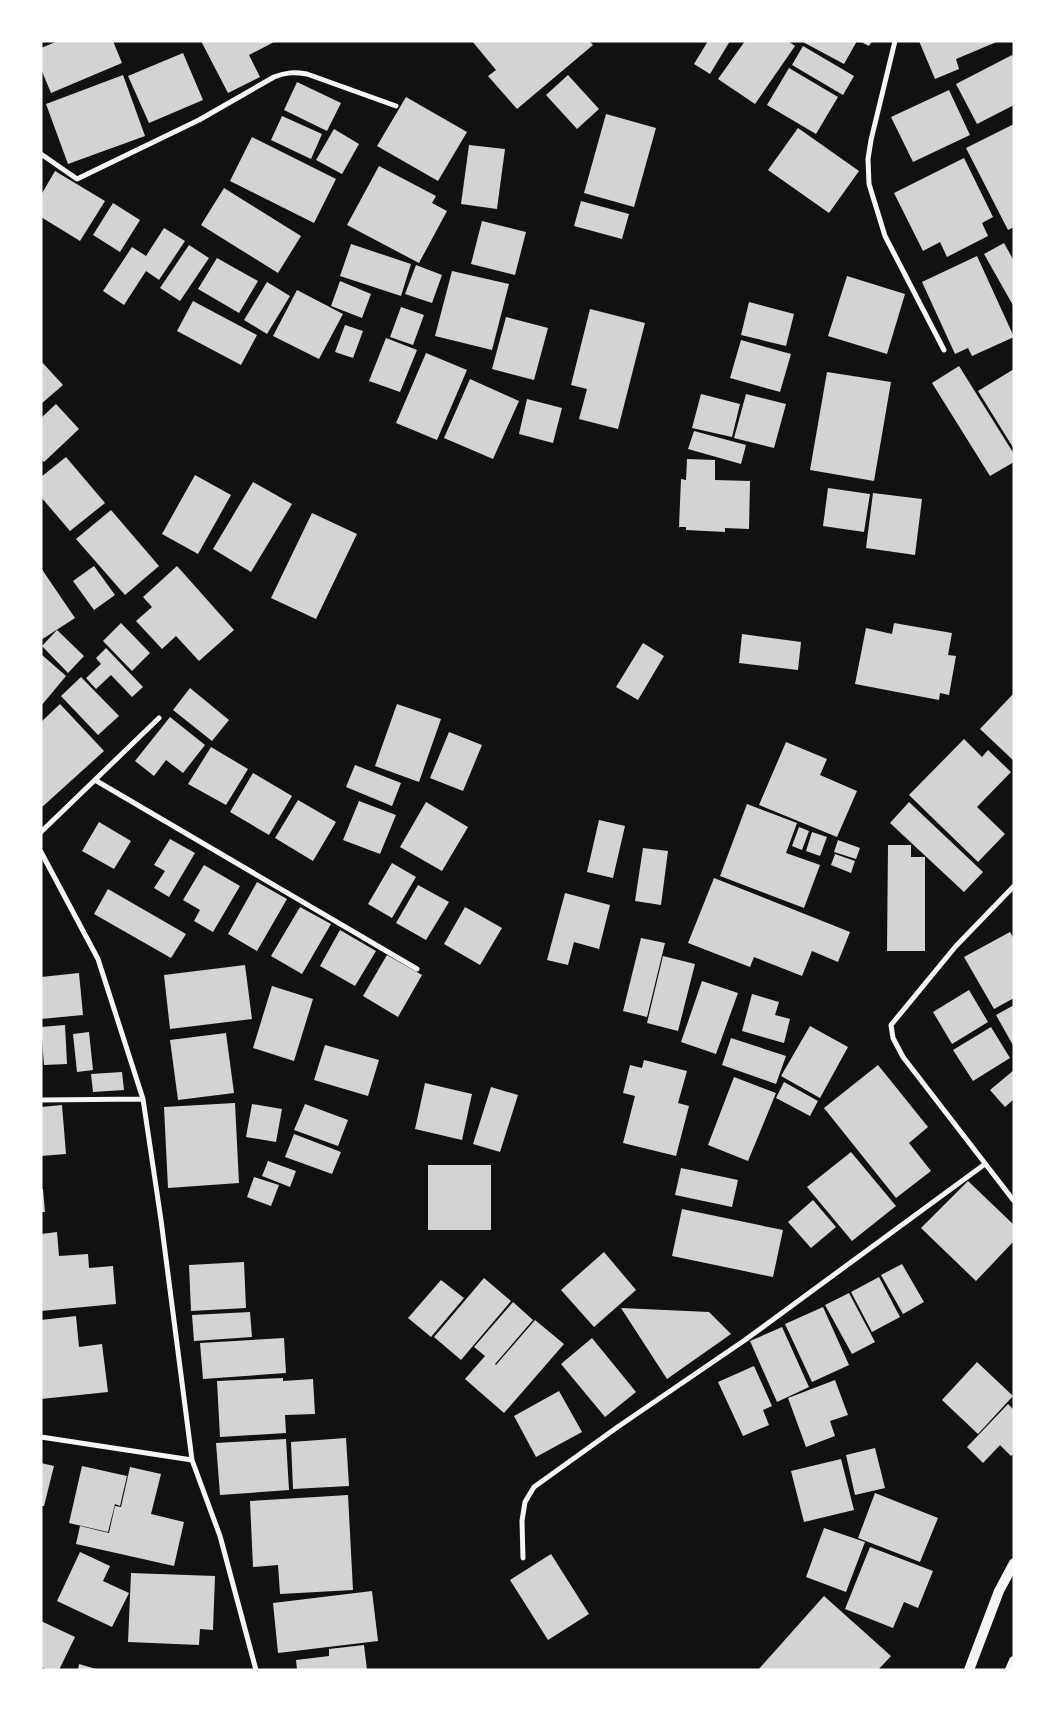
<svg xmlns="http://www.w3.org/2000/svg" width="1055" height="1711" font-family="Helvetica,sans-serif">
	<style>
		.building { fill: #d3d3d3 }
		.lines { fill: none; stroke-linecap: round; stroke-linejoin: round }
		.minor { stroke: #f5f5f5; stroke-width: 5 }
		.secondary { stroke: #f5f5f5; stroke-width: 10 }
	</style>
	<rect width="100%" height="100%" fill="#111"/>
	<!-- building -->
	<path class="building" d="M58 41H113L122 63 51 93 41 69V48Z
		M201 41H276L249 55 260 77 228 93Z
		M472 41H589L593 45 517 109 488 76 496 70Z
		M708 41H730L710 74 694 64Z
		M745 41H788L795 46 755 104 718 79Z
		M801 41H857L844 64Z
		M859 41H872L869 46Z
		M919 41H999L956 59 959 69 935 79Z
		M803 46 854 76 843 95 792 65Z
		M183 53 203 100 149 123 128 76Z
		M1012 55 1014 59V105L977 124 956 84Z
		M789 68 838 97 816 134 767 105Z
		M123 75 145 136 68 164 46 104Z
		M568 75 599 109 577 129 546 95Z
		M297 82 341 103 327 131 284 110Z
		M949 90 970 135 913 162 891 117Z
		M406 97 467 132 438 181 377 146Z
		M606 114 656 128 634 207 584 193Z
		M282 116 322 134 311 159 271 140Z
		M1014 124V227L1008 230 966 148Z
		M798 128 859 171 829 213 768 170Z
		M334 129 359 144 342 174 316 160Z
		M252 137 336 179 314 223 230 181Z
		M469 145 505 149 497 209 461 204Z
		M964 158 993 217 982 223 988 236 947 257 940 242 923 251 894 193Z
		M379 166 436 196 432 203 447 211 419 263 347 225Z
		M55 171 105 201 80 241 41 217V195Z
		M224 188 301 236 278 273 201 225Z
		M581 201 629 214 622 239 574 226Z
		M113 203 140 220 120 252 93 235Z
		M482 221 526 232 515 275 471 264Z
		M164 228 185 241 159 280 146 271 124 305 103 291 132 247 146 256Z
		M1004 243 1014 261V307L984 254Z
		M351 244 411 264 401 296 340 276Z
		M189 245 209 258 180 301 160 288Z
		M977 256 1014 337 972 356 968 348 955 354 922 282Z
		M217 258 258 281 239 313 198 289Z
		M416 265 442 275 432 303 405 294Z
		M452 271 509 284 492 350 435 336Z
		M847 276 905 294 887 354 828 336Z
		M340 281 371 294 362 318 331 306Z
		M267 282 290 296 267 334 244 320Z
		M297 290 343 314 319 359 273 336Z
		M193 301 257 335 241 365 177 331Z
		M749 302 794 314 786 346 741 335Z
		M401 307 424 315 413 345 390 337Z
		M590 309 645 323 618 429 579 419 587 389 571 385Z
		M506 317 548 328 534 380 492 369Z
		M345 325 363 331 353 358 335 352Z
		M386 338 417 350 400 392 369 381Z
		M741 340 791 354 780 392 730 378Z
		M426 353 467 370 437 440 396 423Z
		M41 361 63 385 41 404Z
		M959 366 1014 454V462L990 476 932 383Z
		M1014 369V449L978 391Z
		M827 372 891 382 874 481 810 470Z
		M470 379 519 401 493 459 444 438Z
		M701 394 740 404 732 437 692 428Z
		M746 394 786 404 774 448 734 438Z
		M527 399 562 408 553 443 519 434Z
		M56 404 79 429 44 462 41 459V418Z
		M694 431 746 445 741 464 688 449Z
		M66 457 105 503 70 531 41 497V477Z
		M687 459 715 460V480L750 481 749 529 725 528V532L686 530V527H679L681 479 686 480Z
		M195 475 231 495 198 554 162 534Z
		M253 482 292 504 251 572 213 549Z
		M828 488 870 494 864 532 823 526Z
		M873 493 922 499 915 555 866 548Z
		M111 510 159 566 125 595 76 539Z
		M312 513 357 534 316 619 271 598Z
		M94 566 115 595 94 610 73 581Z
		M177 566 234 630 199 661 176 636 162 649 136 621 152 607 143 597Z
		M41 568 75 618 41 640Z
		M121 623 150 653 132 671 103 641Z
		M894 623 952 633 948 655 956 656 949 695 940 693 939 700 855 684 866 628 892 634Z
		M57 630 84 656 68 673 42 646Z
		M742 634 801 642 798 670 739 663Z
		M643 643 664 656 638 700 616 687Z
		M106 648 143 687 132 697 111 675 96 689 86 678 101 664 96 658Z
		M41 654 66 676 41 706Z
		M81 677 119 716 98 735 61 696Z
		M190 688 229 720 212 741 173 710Z
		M1014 693V761L980 729Z
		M60 704 104 751 41 808V722Z
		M397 704 441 719 419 782 375 766Z
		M170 717 205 745 183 773 166 760 154 776 135 761Z
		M449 732 482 745 463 791 430 778Z
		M964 739 982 757 988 750 1011 772 977 807 1005 834 978 862 909 795Z
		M786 742 827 759 820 775 857 791 837 837 759 805Z
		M211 747 248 769 226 805 188 784Z
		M355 765 401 783 392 806 346 787Z
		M253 773 292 796 269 835 230 812Z
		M298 800 336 822 313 861 275 838Z
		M359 801 396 815 380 854 343 840Z
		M426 802 468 827 442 871 400 847Z
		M909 802 983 872 964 892 890 823Z
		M747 804 797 823 786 853 820 865 804 908 720 876Z
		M599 820 625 826 613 878 587 872Z
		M99 822 131 841 114 869 82 851Z
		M799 827 809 831 802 850 792 846Z
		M812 832 827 837 820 856 806 851Z
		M170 839 195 853 169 897 154 888 165 871 154 865Z
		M838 840 860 848 856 859 834 852Z
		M888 845H911V857H925V951H887Z
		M643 848 668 851 661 905 635 901Z
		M835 854 855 861 851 873 831 865Z
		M392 863 416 877 392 918 368 904Z
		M204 865 240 886 213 932 194 921 200 910 183 900Z
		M714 878 850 932 838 962 812 951 802 976 754 957 750 967 688 943Z
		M257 882 287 899 257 951 228 934Z
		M418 885 449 902 426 940 396 923Z
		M108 889 186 934 171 958 94 914Z
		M565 893 610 905 599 949 574 942 568 965 547 960Z
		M300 907 331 924 302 974 271 956Z
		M465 907 502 928 480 965 444 944Z
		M340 930 376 951 355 986 320 966Z
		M1010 932 1014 939V998L994 1009 964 957Z
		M641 938 665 943 647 1017 623 1011Z
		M387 955 422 975 398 1017 363 996Z
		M663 956 695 964 678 1031 647 1023Z
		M245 965 252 1019 170 1029 164 975Z
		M79 973 83 1015 41 1019V977Z
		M702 981 738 993 716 1054 681 1042Z
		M272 986 313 999 294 1061 253 1048Z
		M969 990 988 1022 952 1044 933 1012Z
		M752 994 779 1002 775 1015 790 1019 784 1043 742 1031Z
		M1014 1005V1047L996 1015Z
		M65 1025 67 1064 44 1065 41 1027Z
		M810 1026 848 1047 820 1098 781 1076Z
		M991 1027 1010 1058 973 1081 953 1050Z
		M89 1032 93 1070 77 1072 73 1034Z
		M226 1033 234 1093 178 1100 170 1040Z
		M731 1038 786 1056 776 1084 722 1065Z
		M325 1045 379 1060 368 1096 314 1080Z
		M644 1060 687 1071 678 1103 689 1106 676 1156 623 1143 635 1096 623 1093 630 1065 642 1068Z
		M878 1065 928 1127 909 1143 931 1171 896 1198 824 1108Z
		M1014 1070V1099L1005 1107 990 1090Z
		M122 1072 124 1090 93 1092 91 1074Z
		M734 1077 776 1093 748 1161 708 1145Z
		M784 1082 818 1101 810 1116 776 1098Z
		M425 1083 472 1094 462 1140 415 1129Z
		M491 1087 518 1095 500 1152 473 1144Z
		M235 1103 239 1183 168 1188 164 1107Z
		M252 1104 282 1109 276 1142 246 1137Z
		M305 1104 348 1120 338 1146 294 1130Z
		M62 1105 66 1154 41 1156V1107Z
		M294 1134 341 1152 332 1174 285 1157Z
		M851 1152 896 1206 852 1241 807 1187Z
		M268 1161 296 1171 290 1187 262 1176Z
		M428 1165H491V1230H428Z
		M681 1168 738 1180 732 1207 675 1195Z
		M254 1177 279 1185 271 1206 247 1197Z
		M968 1181 1014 1225V1241L976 1281 921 1228Z
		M41 1189H43L45 1212H41Z
		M813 1200 836 1227 811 1248 788 1222Z
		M682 1209 783 1230 773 1277 672 1256Z
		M57 1232 59 1256 88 1254 89 1268 113 1266 116 1304 41 1311V1234Z
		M604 1252 636 1290 594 1327 561 1290Z
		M244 1262 246 1308 191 1311 189 1265Z
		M902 1264 924 1302 903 1314 881 1275Z
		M879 1277 900 1317 872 1332 851 1292Z
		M484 1278 511 1301 461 1360 434 1337Z
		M441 1280 464 1298 431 1337 408 1318Z
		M849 1293 875 1342 852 1354 825 1305Z
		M513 1302 533 1320 495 1364 496 1365 535 1320 564 1344 504 1413 465 1379 485 1356 474 1347Z
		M823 1307 849 1365 812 1382 785 1324Z
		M621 1308 709 1312 731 1334 667 1379Z
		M250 1312 252 1337 194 1341 192 1315Z
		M76 1316 79 1347 102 1344 108 1392 41 1399V1320Z
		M782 1327 809 1387 777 1402 750 1341Z
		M284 1338 286 1373 203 1379 200 1343Z
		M592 1338 636 1392 605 1417 561 1364Z
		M977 1362 1013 1396 978 1434 942 1400Z
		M754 1366 772 1406 763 1410 769 1425 743 1436 718 1382Z
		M283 1378V1381L313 1379 315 1414 285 1415 286 1433 220 1437 217 1381Z
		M835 1380 848 1415 830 1421 835 1436 806 1447 788 1398Z
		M559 1391 582 1432 536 1457 514 1416Z
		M1008 1404 1014 1410V1453L1011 1456 1000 1445 983 1463 967 1447Z
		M346 1438 349 1486 293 1489 291 1442Z
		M286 1439 289 1490 220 1495 216 1443Z
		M875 1448 885 1488 855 1495 846 1455Z
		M841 1459 854 1510 804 1522 791 1471Z
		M41 1463 54 1466 44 1506H41Z
		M82 1466 127 1476 120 1506 115 1504 108 1532 69 1523Z
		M130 1467 161 1474 151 1514 184 1522 174 1566 76 1544 80 1526 109 1533 115 1506 121 1507Z
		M875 1493 938 1518 920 1562 858 1538Z
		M348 1495 353 1590 280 1594 278 1565 253 1567 250 1501Z
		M824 1528 865 1542 846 1592 806 1577Z
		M870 1547 933 1571 918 1608 904 1602 893 1628 845 1609Z
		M80 1552 110 1566 103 1581 129 1593 112 1627 57 1601Z
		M551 1554 589 1614 548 1640 510 1580Z
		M131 1573 215 1576 213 1630 200 1629 199 1645 128 1642Z
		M372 1591 378 1641 278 1653 273 1603Z
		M824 1596 891 1656 878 1670H758Z
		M41 1621 75 1637 59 1670H47L41 1667Z
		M364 1645 367 1670H297L296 1660 329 1656V1649Z
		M79 1664 96 1669V1670H78Z"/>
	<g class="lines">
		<!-- minor -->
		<path class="minor" d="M895 41 871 140 868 159 869 184 885 236 944 350
			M41 154 77 179 199 120 274 77C286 72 295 72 307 74L396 106
			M95 780 417 969
			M41 832 159 718
			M41 852 98 959 143 1099 161 1220 192 1460 220 1536 256 1670
			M1014 886 956 946 891 1025 893 1038 903 1057 1014 1201
			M41 1100 143 1099
			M41 1437 192 1460
			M523 1558 522 1521 525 1502 534 1487 619 1426 745 1340 985 1164"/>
		<!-- secondary -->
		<path class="secondary" d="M969 1670 999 1591 1014 1563
			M1010 1670 1014 1661"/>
	</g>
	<!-- border -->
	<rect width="1055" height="1711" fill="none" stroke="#ffffff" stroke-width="85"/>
</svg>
